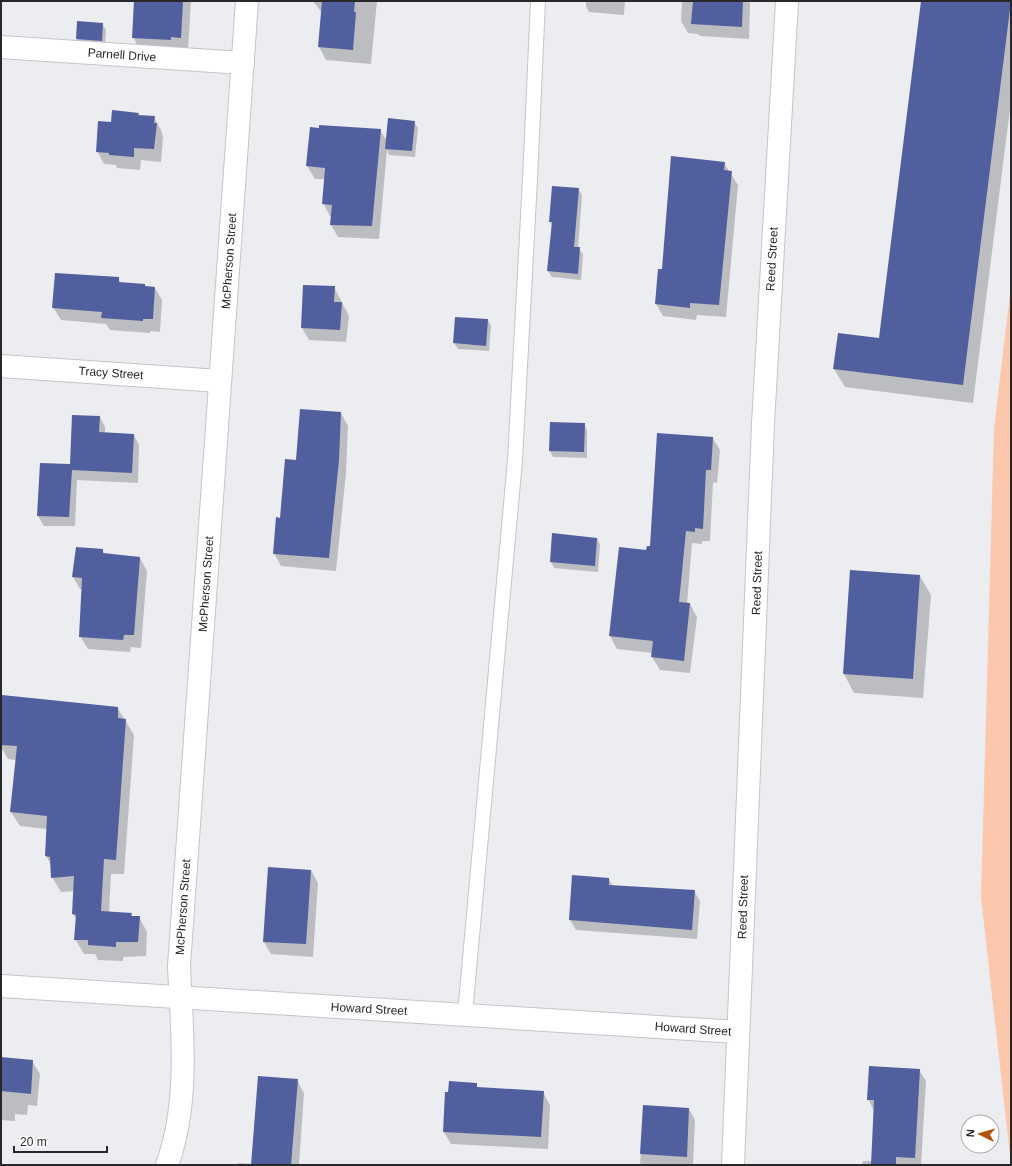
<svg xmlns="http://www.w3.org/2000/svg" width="1012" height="1166" font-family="Helvetica,sans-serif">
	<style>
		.green { fill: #fbc8ae }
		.shadow { fill: #0003 }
		.building { fill: #525f9e }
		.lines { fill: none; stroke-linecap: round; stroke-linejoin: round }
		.service-casing { stroke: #c3c5c8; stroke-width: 16 }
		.minor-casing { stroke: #c3c5c8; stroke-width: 24 }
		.tertiary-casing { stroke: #c3c5c8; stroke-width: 24 }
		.service { stroke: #fff; stroke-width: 14 }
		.minor { stroke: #fff; stroke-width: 22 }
		.tertiary { stroke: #fff; stroke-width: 22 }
		.labels { text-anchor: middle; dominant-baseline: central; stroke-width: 4; stroke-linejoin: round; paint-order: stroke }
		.street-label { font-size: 12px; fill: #28282a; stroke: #fff }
	</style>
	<rect width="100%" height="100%" fill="#ecedf1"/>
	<!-- green -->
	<path class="green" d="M1011 285V1165L981 897 994 428Z"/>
	<!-- shadow -->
	<path class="shadow" d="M134 1H191L188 50H140L133 37Z
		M313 1H377L371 64 326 60 319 47 322 13Z
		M586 1H625L624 15 589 12 586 6Z
		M682 1H749L750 4 749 39 700 36 698 34 688 33 681 21Z
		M923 1H1011V101L973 403 845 387 834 369 880 339Z
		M78 22 102 24 106 30 105 47 80 45 77 39Z
		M138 113 139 116 154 117 161 130 163 137 161 162 141 160 140 170 117 168 116 165 104 164 97 151 112 123Z
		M414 122 418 128 415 157 389 155 387 150 379 239 338 237 331 225 332 216H330L323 203 325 179H315L307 166 380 130 387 141Z
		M724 163 738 185 726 317 697 315 696 320 663 316 656 304Z
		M578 189 582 195 578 248 583 254 581 280 552 277 548 271 552 226 550 222Z
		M118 278 121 284 145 285 146 287 155 288 162 300 160 332 150 331V333L110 330 106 324 61 320 53 307Z
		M334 287 349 316 346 342 309 340 302 328Z
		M456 318 488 320 491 326 489 351 458 349 454 343Z
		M341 413 348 426 346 473 336 571 281 566 274 553 281 519Z
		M100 417 105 427V434L134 435 139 445 138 483 77 480 75 526H44L38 516Z
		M584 424 587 430V458L553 457 550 451Z
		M712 437 720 450 717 483 713 482 710 541H702V544L692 543 687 604H690L697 617 690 673 660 670 652 657 653 653 617 649 610 636 620 548 647 552 651 547Z
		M597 538 600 545 598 572 554 568 551 562Z
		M102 550 105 554 140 558 147 571 141 648 131 647 130 652 88 649 80 636 83 589H80L73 577Z
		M851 571 920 576 931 595 923 698 854 693 844 674Z
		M3 696 117 707 134 735 124 874H111L109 913 131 914 133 917H139L147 932 146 956 123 957V961L98 960 95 954H84L75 939 77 921 73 914 74 891 61 892 52 877V866L46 856 47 829 20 826 11 812 17 760 8 759 1 747Z
		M311 870 318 883 313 957 271 954 264 942Z
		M573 876 609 879 613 886 694 891 700 901 697 939 576 930 570 920Z
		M1 1058 32 1061 40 1074 37 1106 28 1105 27 1115 15 1114V1121L1 1120Z
		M919 1070 926 1081 921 1165H862L863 1161H872L874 1111 868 1099Z
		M297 1080 304 1093 299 1165H238V1163L252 1164Z
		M476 1084 478 1088 543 1092 550 1105 548 1149 451 1144 444 1132Z
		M644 1106 689 1109 695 1120 693 1165H640Z"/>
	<!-- building -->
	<path class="building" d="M134 1H183L181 38 171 37V40L132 38Z
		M322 1H355L354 12H356L353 50 318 47Z
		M693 1H743L742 27 691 24Z
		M921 1H1011L963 385 833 369 838 333 879 338Z
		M77 21 103 23 102 41 76 39Z
		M112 110 139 113 138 115 155 116 154 123H157L154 149 134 148V157L109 155V153L96 152 98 121 111 122Z
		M388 118 415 121 412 151 385 149Z
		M319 125 381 129 372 226 330 225 332 205 322 204 325 168 306 166 310 127 319 128Z
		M671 156 725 162 724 170 732 171 719 305 690 303V308L655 304 658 269H662Z
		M552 186 579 188 574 247H580L578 274 547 271 552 222H549Z
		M55 273 119 277V282L145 284V286L155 287 153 319H143V321L101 318 102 312 52 308Z
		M303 285 335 286 334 302H342L340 330 301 328Z
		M455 317 488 319 486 346 453 343Z
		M300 409 341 412 339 460 329 558 273 554 276 517 280 518 285 459 296 460Z
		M72 415 100 416 99 432 134 434 132 473 72 470 69 517 37 516 40 463 70 464Z
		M550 422 585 423 584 452 549 451Z
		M657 433 713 437 711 470H706L703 529 695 528V532L686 531 679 602 690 603 684 661 651 657 653 641 609 636 619 547 646 550 647 546H650Z
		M552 533 597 538 595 566 550 562Z
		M76 547 103 549V553L140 557 134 635H124L123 640 79 637 82 578 72 577Z
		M850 570 920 575 913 679 843 674Z
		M2 695 118 707V718L126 719 116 860 104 859 101 911 132 913 131 916H140L138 942H116V947L88 945V940H74L76 915 72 914 74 876 51 878 50 857 45 856 47 816 10 812 17 746 1 745Z
		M268 867 311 870 306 944 263 942Z
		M572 875 609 878V885L695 890 692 930 569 920Z
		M1 1057 33 1060 31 1094 1 1091Z
		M869 1066 920 1069 915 1158 896 1157V1165H871L874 1100H867Z
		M258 1076 298 1079 291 1165H251Z
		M449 1081 477 1083V1087L544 1091 541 1137 443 1132 445 1092H448Z
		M643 1105 689 1108 687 1157 640 1154Z"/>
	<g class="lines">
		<!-- service casing -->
		<g class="service-casing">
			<path id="service" d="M465 1014 515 460 530 179 538 1"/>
		</g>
		<!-- minor casing -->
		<g class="minor-casing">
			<path id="minor" d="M1 47 243 63
				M1 366 220 381
				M1 986 738 1032
				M733 1165 763 424 787 1"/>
		</g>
		<!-- tertiary casing -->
		<g class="tertiary-casing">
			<path id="tertiary" d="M167 1165C190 1101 182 1032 179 966L247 1"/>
		</g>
		<!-- service -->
		<use href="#service" class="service"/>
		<!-- minor -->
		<use href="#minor" class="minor"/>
		<!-- tertiary -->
		<use href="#tertiary" class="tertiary"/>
	</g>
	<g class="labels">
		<!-- street labels -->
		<g class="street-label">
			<text transform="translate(122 55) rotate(4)">Parnell Drive</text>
			<text transform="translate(772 259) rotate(-87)">Reed Street</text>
			<text transform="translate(229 261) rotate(-86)">McPherson Street</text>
			<text transform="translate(111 373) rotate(4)">Tracy Street</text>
			<text transform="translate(757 583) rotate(-88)">Reed Street</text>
			<text transform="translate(206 584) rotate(-86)">McPherson Street</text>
			<text transform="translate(183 907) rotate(-86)">McPherson Street</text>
			<text transform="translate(743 907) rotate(-88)">Reed Street</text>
			<text transform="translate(369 1009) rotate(3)">Howard Street</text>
			<text transform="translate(693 1029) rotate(4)">Howard Street</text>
		</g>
	</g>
	<!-- border -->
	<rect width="1012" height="1166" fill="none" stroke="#28282a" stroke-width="4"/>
	<!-- north arrow -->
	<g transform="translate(980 1134) rotate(275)"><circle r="19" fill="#ffffff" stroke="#a9a9aa"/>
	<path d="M0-3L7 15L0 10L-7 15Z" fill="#b2520e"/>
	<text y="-6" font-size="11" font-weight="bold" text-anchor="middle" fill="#28282a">N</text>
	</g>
	<!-- scale -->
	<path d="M14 1146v6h93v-6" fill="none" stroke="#28282a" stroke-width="2"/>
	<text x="20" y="1146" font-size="12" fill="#28282a" stroke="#ffffff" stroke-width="3" paint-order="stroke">20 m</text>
</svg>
